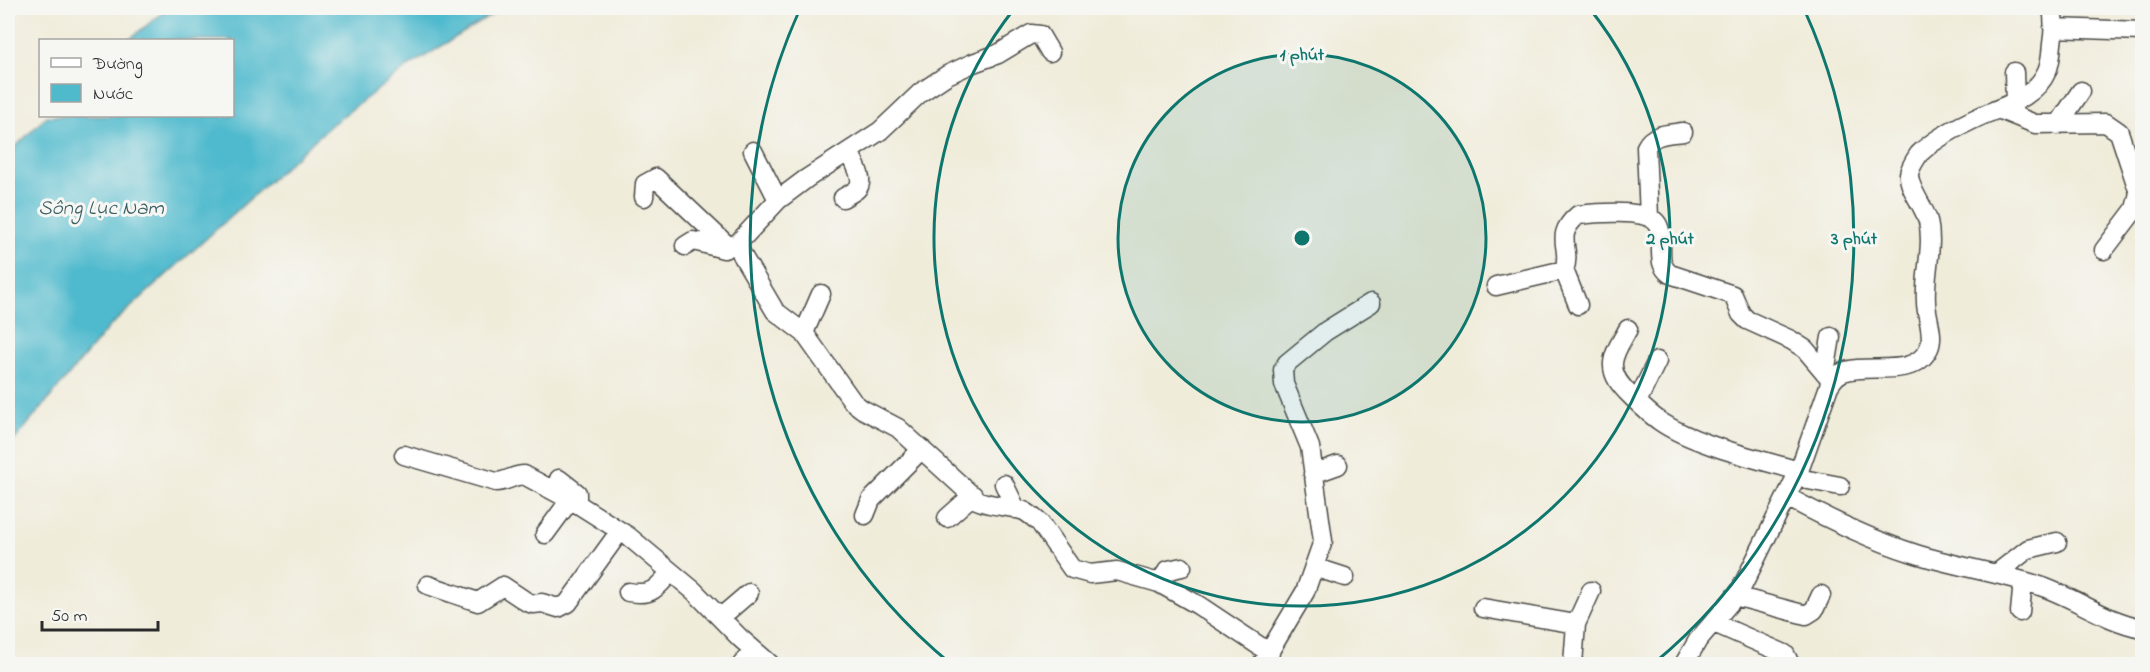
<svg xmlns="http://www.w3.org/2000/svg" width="2150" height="672" font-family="'Indie Flower',sans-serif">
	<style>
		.water { fill: #50bacd; stroke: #3e727c; stroke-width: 1.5 }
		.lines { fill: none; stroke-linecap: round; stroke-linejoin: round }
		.minor-casing { stroke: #494845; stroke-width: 21 }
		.minor { stroke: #fff; stroke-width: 18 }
		.ring { fill: none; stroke: #0f766e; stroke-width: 3 }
		.labels { text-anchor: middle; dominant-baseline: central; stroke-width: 6; stroke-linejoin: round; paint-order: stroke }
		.water-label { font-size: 21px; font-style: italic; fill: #385d64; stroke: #f6f6f2 }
		.centre { fill: #0f766e; stroke: #f6f6f2; stroke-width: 3 }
		.ring-label { font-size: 18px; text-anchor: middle; font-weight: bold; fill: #0f766e; stroke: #f6f6f2; stroke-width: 6; stroke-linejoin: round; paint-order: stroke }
	</style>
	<rect width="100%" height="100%" fill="#f6f6f2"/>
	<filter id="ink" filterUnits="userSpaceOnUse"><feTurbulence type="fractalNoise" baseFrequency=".0167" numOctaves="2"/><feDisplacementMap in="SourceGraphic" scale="12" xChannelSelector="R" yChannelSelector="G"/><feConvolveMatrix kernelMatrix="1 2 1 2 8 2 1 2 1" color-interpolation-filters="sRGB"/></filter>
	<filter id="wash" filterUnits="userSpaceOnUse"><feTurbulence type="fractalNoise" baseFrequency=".008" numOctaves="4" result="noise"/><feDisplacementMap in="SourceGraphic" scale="24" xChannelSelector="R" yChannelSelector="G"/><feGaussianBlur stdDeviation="1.35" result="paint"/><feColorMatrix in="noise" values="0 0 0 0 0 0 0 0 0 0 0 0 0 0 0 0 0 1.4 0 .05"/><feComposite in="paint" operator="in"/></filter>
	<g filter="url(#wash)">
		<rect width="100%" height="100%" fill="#f0ecda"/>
		<!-- water -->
		<path class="water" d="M169 8H503L406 68 331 125 108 328 8 448V154L47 116H232V40H128Z"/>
	</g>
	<g filter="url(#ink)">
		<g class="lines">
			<!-- minor casing -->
			<g class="minor-casing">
				<path id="minor" d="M2053 28 2142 31
					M2014 72 2015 103
					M1998 109 2035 124 2106 123 2119 132 2139 193 2135 209 2104 250
					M2058 125 2081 91
					M753 151 778 200
					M644 197 645 184 656 178 729 247
					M843 198C847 195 853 193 857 189 866 180 853 161 849 151
					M1649 217 1646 147C1653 133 1669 134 1683 132
					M738 243 742 255 775 311 804 333 853 402 862 409 898 428 977 500C992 507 1009 505 1024 511 1030 514 1035 519 1040 523L1072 569 1090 574 1117 571 1159 583 1198 605 1270 653
					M685 246 693 241 698 242 724 249 738 243 778 200 806 179 880 131 920 93 947 75 973 63 998 54 1031 34 1040 35 1050 52
					M1564 270 1578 305
					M1496 286 1564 270C1573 248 1552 237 1578 215 1596 213 1644 209 1656 222 1662 229 1661 241 1661 249 1661 260 1661 267 1670 274L1733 295 1741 314 1747 320 1791 340 1805 349 1832 381
					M1628 329C1623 339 1614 351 1613 363 1612 376 1621 386 1629 394 1639 404 1649 414 1661 422 1695 445 1759 459 1799 471
					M804 333 821 294
					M1825 373 1831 337
					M1637 402 1657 361
					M404 455 496 482C506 482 514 475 524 475L576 503 628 536 694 591 740 638 770 664
					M1313 474 1338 465
					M559 479 577 493V499
					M1808 480 1840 486
					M1004 484 1016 509
					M1787 497C1828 519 1869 539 1913 553 1953 566 1996 572 2037 585 2075 597 2102 620 2142 628
					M865 515 871 500 922 449
					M947 518 973 495
					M545 534 570 500
					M1314 567 1345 577
					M1996 574 2028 549 2057 542
					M1159 583 1168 570 1182 567
					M428 585 478 602 503 586 527 602 533 604 542 603 558 608 568 603 620 531
					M628 592C653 596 655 589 671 572
					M1735 596 1806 615 1814 610 1821 595
					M1483 608 1576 624
					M2020 612 2023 581
					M721 617 749 593
					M1714 623 1785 654 1790 664
					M742 664 754 651
					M1262 664 1305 592 1323 541 1310 447 1284 384 1283 370 1287 363 1326 331 1371 303
					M1573 664 1576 624 1591 591
					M1684 664 1698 640 1740 591 1799 471 1829 386C1832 381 1835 376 1841 373 1866 361 1914 381 1929 348 1935 335 1926 316 1926 302 1924 275 1934 247 1928 221 1924 206 1908 188 1909 174 1910 167 1915 160 1919 154 1935 138 1961 125 1981 116 2006 105 2035 98 2047 71 2051 62 2051 53 2052 44 2054 32 2054 19 2052 8"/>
			</g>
			<!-- minor -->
			<use href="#minor" class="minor"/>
		</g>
	</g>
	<!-- distance rings -->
	<circle cx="1302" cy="238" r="184" fill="#0f766e" fill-opacity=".12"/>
	<g class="ring">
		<circle cx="1302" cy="238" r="184"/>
		<path d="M1590 9A368 368 0 1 1 1014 9"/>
		<path d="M951 664A552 552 0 0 1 800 9M1804 9A552 552 0 0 1 1653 664"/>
	</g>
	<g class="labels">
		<!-- water labels -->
		<g class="water-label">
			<text x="101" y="209">Sông Lục Nam</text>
		</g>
	</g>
	<circle cx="1302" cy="238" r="9" class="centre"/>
	<g class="ring-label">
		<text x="1302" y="60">1 phút</text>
		<text x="1670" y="244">2 phút</text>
		<text x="1854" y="244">3 phút</text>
	</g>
	<!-- margin -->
	<rect width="2150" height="672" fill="none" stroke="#f6f6f2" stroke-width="30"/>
	<!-- legend -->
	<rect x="39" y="39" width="195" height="78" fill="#f6f6f2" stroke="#a5a5a2" stroke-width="1.5"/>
	<rect x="51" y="58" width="30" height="9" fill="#ffffff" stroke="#a5a5a2" stroke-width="1.5"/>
	<text x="93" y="69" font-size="18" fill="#2b2b2b">Đường</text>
	<rect x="51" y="84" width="30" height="18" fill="#50bacd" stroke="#a5a5a2" stroke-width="1.5"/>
	<text x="93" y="99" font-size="18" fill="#2b2b2b">Nước</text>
	<!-- scale -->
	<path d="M42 621v9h116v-9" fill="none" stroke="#2b2b2b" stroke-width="3"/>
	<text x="51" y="621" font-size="18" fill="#2b2b2b" stroke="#f6f6f2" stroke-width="4.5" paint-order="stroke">50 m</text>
</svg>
